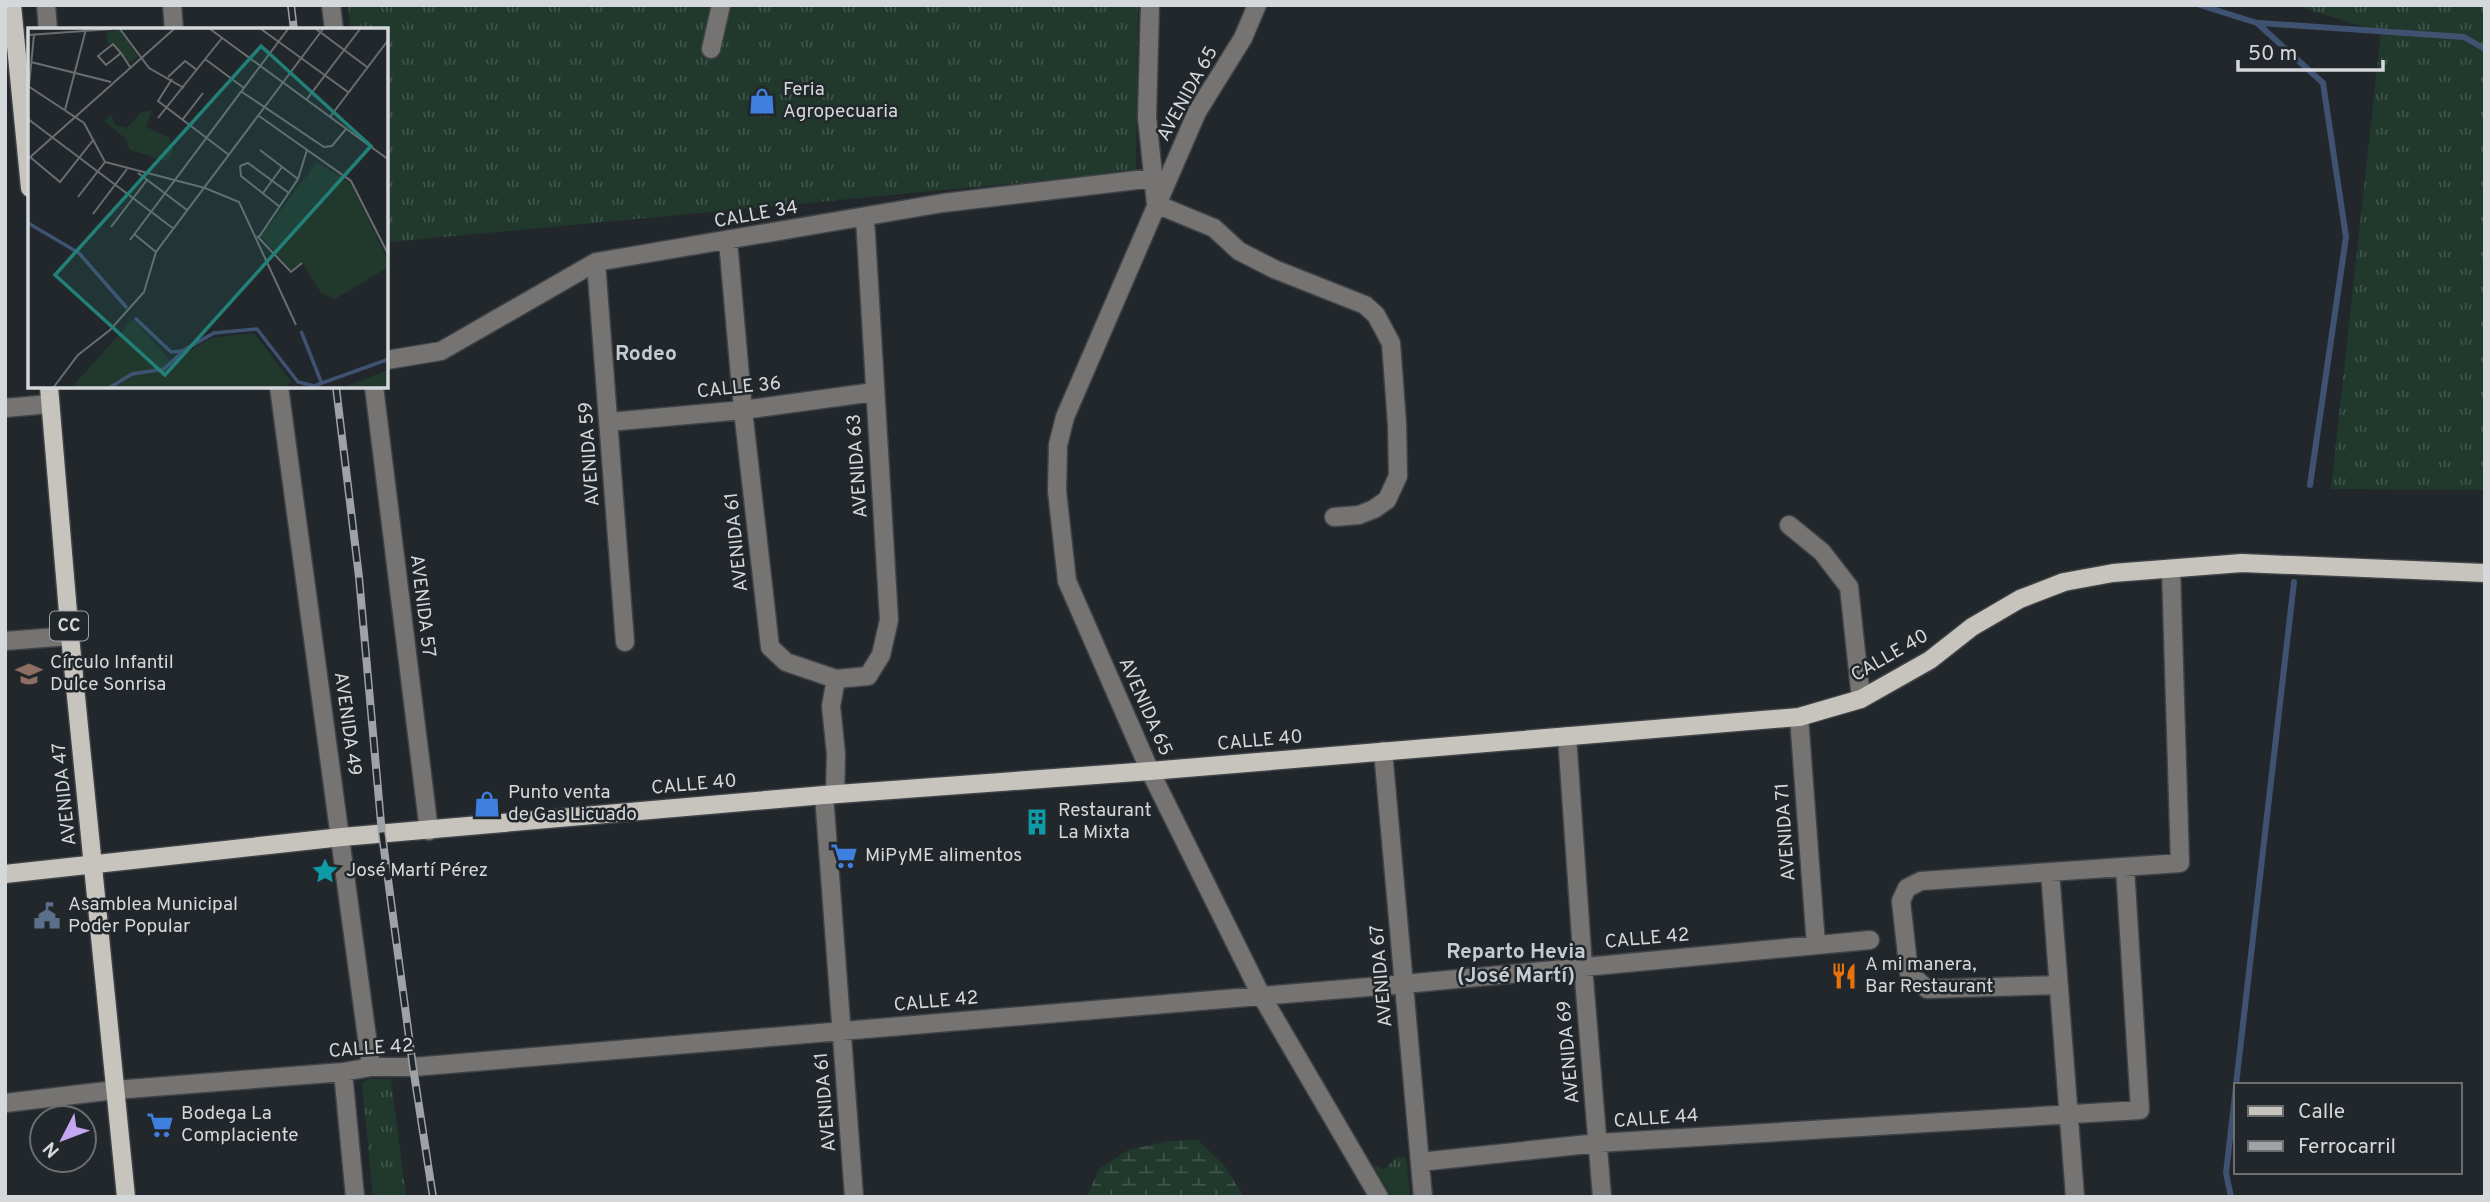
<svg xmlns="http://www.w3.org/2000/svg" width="2490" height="1202" font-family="Overpass,sans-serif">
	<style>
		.grass { fill: url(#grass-tufts) }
		.wetland { fill: url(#wetland-marsh) }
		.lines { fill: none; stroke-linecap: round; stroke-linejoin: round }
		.stream { stroke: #3f5272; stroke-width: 6 }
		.minor-casing { stroke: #3f4347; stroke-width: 21 }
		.major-casing { stroke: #3f4347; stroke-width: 21 }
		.minor { stroke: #767472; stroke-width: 18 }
		.major { stroke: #c7c4be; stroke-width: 18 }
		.rail-casing { stroke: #9fa2a6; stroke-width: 8 }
		.rail { stroke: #22272b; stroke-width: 5; stroke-dasharray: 16; stroke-linecap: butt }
		.labels { text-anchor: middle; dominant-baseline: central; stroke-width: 5; stroke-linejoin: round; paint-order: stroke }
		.shield { fill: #22272b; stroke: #9fa3a6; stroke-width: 2 }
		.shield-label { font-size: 18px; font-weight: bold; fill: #d5d8db }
		.poi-label { font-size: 19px; fill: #d5d8db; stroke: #22272b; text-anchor: start }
		.street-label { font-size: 19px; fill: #d5d8db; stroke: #22272b }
		.neighbourhood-label { font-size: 21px; font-weight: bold; fill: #c5ccd1; stroke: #22272b }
		.inset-river { fill: none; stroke: #3f5272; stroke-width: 3.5 }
		.inset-road { fill: none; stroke: #6a6e71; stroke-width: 2 }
		.view { fill: #238079; fill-opacity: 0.15; stroke: #238079; stroke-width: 3.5 }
		.inset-edge { fill: none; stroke: #d5d8db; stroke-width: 3.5 }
	</style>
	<defs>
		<pattern id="grass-tufts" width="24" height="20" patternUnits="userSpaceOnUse" patternTransform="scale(1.75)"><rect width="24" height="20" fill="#21382d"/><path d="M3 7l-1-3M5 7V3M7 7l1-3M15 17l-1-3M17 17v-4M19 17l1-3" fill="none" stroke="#40544b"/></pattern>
		<pattern id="wetland-marsh" width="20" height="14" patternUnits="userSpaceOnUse" patternTransform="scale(1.75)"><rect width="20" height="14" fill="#21382d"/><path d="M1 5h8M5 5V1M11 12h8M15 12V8" fill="none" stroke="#40544b"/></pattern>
	</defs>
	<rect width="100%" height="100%" fill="#22272b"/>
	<!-- grass -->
	<path class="grass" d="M348 5H1138L1136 172 391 242 387 223V30H350Z
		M2294 5H2485V490L2331 489 2381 32Z
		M370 1079H391L406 1197H373L362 1083Z
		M1397 1157H1406L1410 1197H1392L1373 1165 1384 1169Z"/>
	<!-- wetland -->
	<path class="wetland" d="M1198 1140 1224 1165 1244 1197H1087L1099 1169 1128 1150 1168 1141Z"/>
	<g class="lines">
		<!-- stream -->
		<path class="stream" d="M2200 5 2257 23 2323 83 2346 237 2310 485
			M2259 23 2464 37 2485 49
			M2236 1085 2294 582
			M2231 1197 2226 1173 2236 1086"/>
		<!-- minor casing -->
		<g class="minor-casing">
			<path id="minor" d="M46 5 48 30
				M172 5 174 30
				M331 5 334 30
				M1150 5 1147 117 1156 204 1214 228 1239 251 1274 269 1365 305 1376 315 1391 343 1397 424 1398 476 1387 500 1374 509 1359 515 1334 517
				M1257 5 1243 38 1197 112 1065 417 1058 445 1057 491 1067 581 1150 771 1261 995 1379 1197
				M711 49 721 5
				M728 241 743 410 770 647 786 662 836 679 868 676 881 655 889 620 865 218
				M596 262 625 642
				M387 360 441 351 596 262 943 203 1154 178
				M279 387 371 1067
				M374 387 429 831
				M5 408 50 404
				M609 422 743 410 874 392
				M1789 525 1822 552 1849 587 1861 699
				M5 641 70 636
				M1799 717 1816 945
				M1567 736 1583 966 1602 1197
				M1383 751 1423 1197
				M835 794 836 754 831 706 836 679
				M824 795 854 1197
				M2050 872 2075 1197
				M2059 985 1927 989 1909 973 1901 901 1907 888 1921 881 2180 863 2171 569
				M343 1072 355 1197
				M5 1103 115 1090 343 1072 371 1067H413L1404 984 1870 940
				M1420 1162 1598 1143 2140 1110 2125 867"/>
		</g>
		<!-- major casing -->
		<g class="major-casing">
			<path id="major" d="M12 5 30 188
				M49 387 70 636 126 1197
				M5 874 342 837 824 795 1150 771 1799 717 1861 699 1930 660 1972 627 2020 599 2064 582 2113 573 2242 563 2485 573"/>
		</g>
		<!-- minor -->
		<use href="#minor" class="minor"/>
		<!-- major -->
		<use href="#major" class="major"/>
		<!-- rail casing -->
		<g class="rail-casing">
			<path id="rail" d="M291 5 294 30
				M336 387 359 577 382 834 413 1067 433 1197"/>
		</g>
		<!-- rail -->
		<use href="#rail" class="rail"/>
	</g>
	<!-- icons -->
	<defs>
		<g id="shop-bare" transform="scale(2.1)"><path d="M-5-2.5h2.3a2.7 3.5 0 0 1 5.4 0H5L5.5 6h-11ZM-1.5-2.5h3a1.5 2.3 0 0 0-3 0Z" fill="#3f7fe0" stroke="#22272b" stroke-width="2.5" paint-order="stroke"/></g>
		<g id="school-bare" transform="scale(2.1)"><path d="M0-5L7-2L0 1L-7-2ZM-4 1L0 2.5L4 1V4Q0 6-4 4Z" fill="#8d6e63" stroke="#22272b" stroke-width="2.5" paint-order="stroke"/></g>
		<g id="building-bare" transform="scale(2.1)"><path d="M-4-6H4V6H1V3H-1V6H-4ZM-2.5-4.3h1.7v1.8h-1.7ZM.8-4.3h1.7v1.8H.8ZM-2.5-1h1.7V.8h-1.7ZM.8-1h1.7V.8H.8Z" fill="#0f9aa8" stroke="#22272b" stroke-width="2.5" paint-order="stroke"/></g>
		<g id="supermarket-bare" transform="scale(2.1)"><path d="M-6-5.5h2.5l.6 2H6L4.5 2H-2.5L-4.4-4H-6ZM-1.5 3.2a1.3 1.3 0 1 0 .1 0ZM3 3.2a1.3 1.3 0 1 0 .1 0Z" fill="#3f7fe0" stroke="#22272b" stroke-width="2.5" paint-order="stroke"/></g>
		<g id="sight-bare" transform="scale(2.1)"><path d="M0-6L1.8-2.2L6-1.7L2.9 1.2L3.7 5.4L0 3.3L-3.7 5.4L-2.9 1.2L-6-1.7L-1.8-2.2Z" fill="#0f9aa8" stroke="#22272b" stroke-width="2.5" paint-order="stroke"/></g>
		<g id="civic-bare" transform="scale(2.1)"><path d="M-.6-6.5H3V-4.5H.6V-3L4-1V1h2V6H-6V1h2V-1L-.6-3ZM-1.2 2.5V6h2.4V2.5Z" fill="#5c6f8a" stroke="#22272b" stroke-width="2.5" paint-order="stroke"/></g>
		<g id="restaurant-bare" transform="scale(2.1)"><path d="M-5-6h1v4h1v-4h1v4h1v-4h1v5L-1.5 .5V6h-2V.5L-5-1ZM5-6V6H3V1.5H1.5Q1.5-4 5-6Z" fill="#e8710a" stroke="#22272b" stroke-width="2.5" paint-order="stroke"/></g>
	</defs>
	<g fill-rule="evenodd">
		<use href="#shop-bare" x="762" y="101"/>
		<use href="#school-bare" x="29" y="674"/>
		<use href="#shop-bare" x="487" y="804"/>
		<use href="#building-bare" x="1037" y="822"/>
		<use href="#supermarket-bare" x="844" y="856"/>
		<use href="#sight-bare" x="325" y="871"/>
		<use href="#civic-bare" x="47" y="916"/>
		<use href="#restaurant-bare" x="1844" y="976"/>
		<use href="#supermarket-bare" x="160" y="1125"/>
	</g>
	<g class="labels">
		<!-- shield labels -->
		<rect class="shield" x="50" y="611.5" width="38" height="29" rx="5"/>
		<g class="shield-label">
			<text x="69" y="626">CC</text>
		</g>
		<!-- poi labels -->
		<g class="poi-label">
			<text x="783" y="90">Feria<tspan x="783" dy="22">Agropecuaria</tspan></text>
			<text x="50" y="663">Círculo Infantil<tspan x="50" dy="22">Dulce Sonrisa</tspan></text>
			<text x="508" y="793">Punto venta<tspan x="508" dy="22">de Gas Licuado</tspan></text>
			<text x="1058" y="811">Restaurant<tspan x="1058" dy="22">La Mixta</tspan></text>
			<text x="865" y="856">MiPyME alimentos</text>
			<text x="346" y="871">José Martí Pérez</text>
			<text x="68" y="905">Asamblea Municipal<tspan x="68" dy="22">Poder Popular</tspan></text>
			<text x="1865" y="965">A mi manera,<tspan x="1865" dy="22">Bar Restaurant</tspan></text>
			<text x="181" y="1114">Bodega La<tspan x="181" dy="22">Complaciente</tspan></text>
		</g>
		<!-- street labels -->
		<g class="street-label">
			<text transform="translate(1188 94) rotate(-61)">AVENIDA 65</text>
			<text transform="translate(756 215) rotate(-10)">CALLE 34</text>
			<text transform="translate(739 388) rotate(-6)">CALLE 36</text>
			<text transform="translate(590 454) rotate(-94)">AVENIDA 59</text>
			<text transform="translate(858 466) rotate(-94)">AVENIDA 63</text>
			<text transform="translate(737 542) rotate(-96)">AVENIDA 61</text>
			<text transform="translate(422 606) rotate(83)">AVENIDA 57</text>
			<text transform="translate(1890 656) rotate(-30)">CALLE 40</text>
			<text transform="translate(1145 707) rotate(66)">AVENIDA 65</text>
			<text transform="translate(347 724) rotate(82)">AVENIDA 49</text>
			<text transform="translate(1260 741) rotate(-5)">CALLE 40</text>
			<text transform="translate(694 785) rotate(-5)">CALLE 40</text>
			<text transform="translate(65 794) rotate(-96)">AVENIDA 47</text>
			<text transform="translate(1786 832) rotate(-94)">AVENIDA 71</text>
			<text transform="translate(1647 939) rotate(-5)">CALLE 42</text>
			<text transform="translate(1382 976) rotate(-95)">AVENIDA 67</text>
			<text transform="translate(936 1002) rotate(-5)">CALLE 42</text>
			<text transform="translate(371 1049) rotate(-4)">CALLE 42</text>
			<text transform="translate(1569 1052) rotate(-95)">AVENIDA 69</text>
			<text transform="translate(826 1102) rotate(-95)">AVENIDA 61</text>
			<text transform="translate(1656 1119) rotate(-4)">CALLE 44</text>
		</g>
		<!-- neighbourhood labels -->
		<g class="neighbourhood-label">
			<text x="646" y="354">Rodeo</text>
			<text x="1516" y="952">Reparto Hevia<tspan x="1516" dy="24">(José Martí)</tspan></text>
		</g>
	</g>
	<!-- overview -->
	<g transform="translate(28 28)">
		<rect width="360" height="360" fill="#22272b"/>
		<path d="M91 1 110 28 101 35 84 15 80 17 78 5ZM289 134 323 156 360 232V239L307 271 293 265 274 234 263 242 233 208ZM105 291 143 334 183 310 226 305 263 353 256 360H43ZM360 342V360H314Z" fill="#21382d"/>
		<path d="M124 82 118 99 141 109 145 122 139 133 102 122 97 110 76 93 83 87 87 97 99 100 112 85Z" fill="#21382d"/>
		<path class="inset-river" d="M0 195 51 225 99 280M107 290 143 324 154 323 186 305 229 301 270 354 286 358 361 331M273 303 294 356M81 360 104 346 136 341 153 325"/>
		<path class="inset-road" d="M92 1 121 40 156 60M182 1 361 132M233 1 320 64M288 1 339 39M0 7 84 1M93 25 78 37 70 28 85 16 93 25 102 39M177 31 216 60M3 34 83 54M140 49 157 33 169 42M144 51 130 73 201 127M0 58 56 95 77 134 177 160 211 174 268 297M1 58 6 7M214 64 296 119 304 118 318 101M279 71 332 1M37 82 58 1M231 88 323 153 361 228M302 89 361 11M130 90 194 10M0 91 146 201M155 91 175 65M232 122 270 151M2 129 32 154 66 111M0 131 146 1M212 138 213 148 252 179M212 138 220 135 261 165M110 145 159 182M235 165 254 139M50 169 77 134M65 186 99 141M83 199 119 152M106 206 128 224M229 208 263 244 274 235M231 209 270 151 279 122M102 212 260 1M25 360 50 327 82 302 116 264 128 224 295 1"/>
		<path class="view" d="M233 18 343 118 137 347 27 247Z"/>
		<rect width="360" height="360" class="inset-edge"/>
	</g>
	<!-- border -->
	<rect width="2490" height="1202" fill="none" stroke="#d5d8db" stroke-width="14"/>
	<!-- legend -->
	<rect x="2234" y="1083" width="228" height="91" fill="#22272b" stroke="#6a6e71" stroke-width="2"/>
	<rect x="2248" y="1106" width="35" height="10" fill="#c7c4be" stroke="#6a6e71" stroke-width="2"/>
	<text x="2298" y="1118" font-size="21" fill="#d5d8db">Calle</text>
	<rect x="2248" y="1141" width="35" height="10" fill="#9fa2a6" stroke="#6a6e71" stroke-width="2"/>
	<text x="2298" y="1153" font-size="21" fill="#d5d8db">Ferrocarril</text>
	<!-- north arrow -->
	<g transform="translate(63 1139) rotate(228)"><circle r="33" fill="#22272b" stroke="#6a6e71" stroke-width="2"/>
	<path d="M0-5L12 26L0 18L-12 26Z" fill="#c5a7f1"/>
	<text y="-10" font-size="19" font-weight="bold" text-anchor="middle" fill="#d5d8db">N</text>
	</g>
	<!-- scale -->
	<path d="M2238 60v10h145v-10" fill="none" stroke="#d5d8db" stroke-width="3.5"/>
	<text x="2248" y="60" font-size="21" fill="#d5d8db" stroke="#22272b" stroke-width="5" paint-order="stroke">50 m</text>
</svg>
